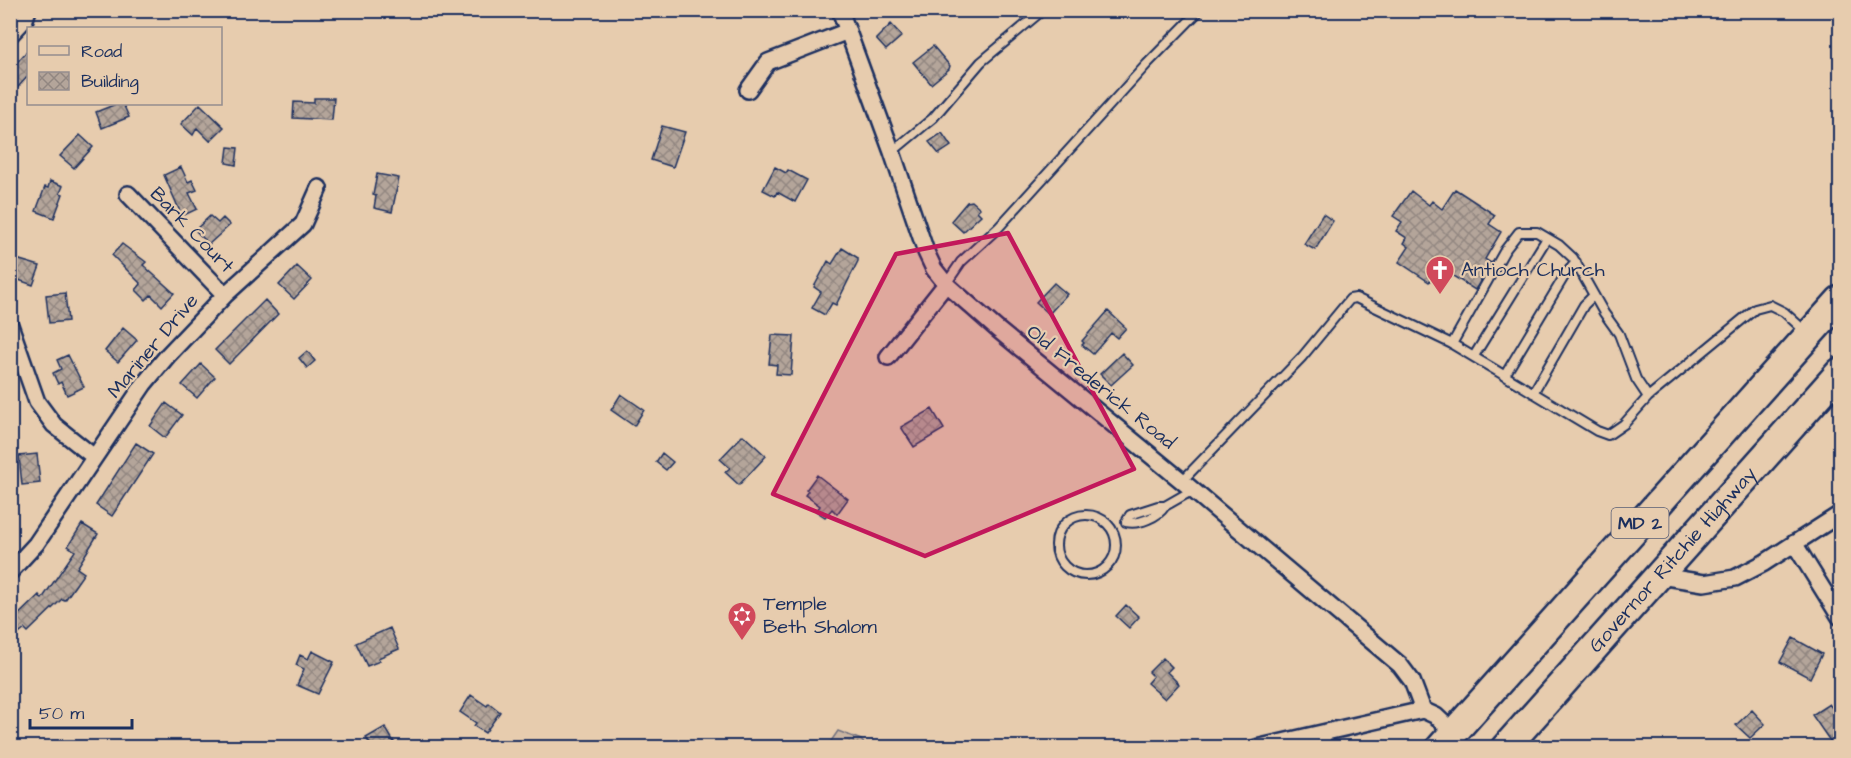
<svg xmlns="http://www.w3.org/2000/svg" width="1851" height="758" font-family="'Architects Daughter',sans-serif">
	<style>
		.grass { fill: url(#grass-tufts); stroke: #727280; stroke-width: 1.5 }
		.building { fill: url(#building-cross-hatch); stroke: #1b2f5e; stroke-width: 1.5 }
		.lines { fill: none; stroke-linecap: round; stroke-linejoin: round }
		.lane-casing { stroke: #1b2f5e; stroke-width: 12 }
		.street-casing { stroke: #1b2f5e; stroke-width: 20 }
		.highway-casing { stroke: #1b2f5e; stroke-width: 32 }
		.lane { stroke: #e7ccae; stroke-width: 8 }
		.street { stroke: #e7ccae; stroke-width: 15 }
		.highway { stroke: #e7ccae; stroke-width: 27 }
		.marked { fill: #c2185b; fill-opacity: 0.2; stroke: #c2185b; stroke-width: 4.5; stroke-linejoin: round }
		.labels { text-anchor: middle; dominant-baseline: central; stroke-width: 4.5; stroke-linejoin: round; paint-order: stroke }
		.shield { fill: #e7ccae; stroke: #585e76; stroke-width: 1.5 }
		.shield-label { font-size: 18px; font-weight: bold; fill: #1b2f5e }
		.street-label { font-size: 20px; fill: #1b2f5e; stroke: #e7ccae }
		.poi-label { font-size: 20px; fill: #1b2f5e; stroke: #e7ccae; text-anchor: start }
	</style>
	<defs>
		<pattern id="grass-tufts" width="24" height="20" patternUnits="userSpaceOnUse" patternTransform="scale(1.5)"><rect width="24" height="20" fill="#cab5a2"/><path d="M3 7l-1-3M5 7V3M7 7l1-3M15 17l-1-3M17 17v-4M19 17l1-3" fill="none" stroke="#a39487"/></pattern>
		<pattern id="building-cross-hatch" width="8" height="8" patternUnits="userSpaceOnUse" patternTransform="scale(1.5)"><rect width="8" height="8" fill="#b4a59a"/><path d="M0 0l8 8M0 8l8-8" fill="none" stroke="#928781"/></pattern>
	</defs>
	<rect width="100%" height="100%" fill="#e7ccae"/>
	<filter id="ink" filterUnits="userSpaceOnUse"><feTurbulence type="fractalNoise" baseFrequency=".0167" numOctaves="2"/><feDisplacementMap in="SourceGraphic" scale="12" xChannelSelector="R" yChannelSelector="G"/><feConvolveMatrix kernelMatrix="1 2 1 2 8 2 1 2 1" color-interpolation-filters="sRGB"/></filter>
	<g filter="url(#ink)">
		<!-- grass -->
		<path class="grass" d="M838 731 861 740 867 747H827Z"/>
		<!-- building -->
		<path class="building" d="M891 24 902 36 886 50 876 39Z
			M933 46 950 66 949 69 931 84 913 62Z
			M28 50V76L10 96V70Z
			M314 98H334L332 120 293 118 294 102 314 103Z
			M116 104H123L129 117 102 128 96 112Z
			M200 104 224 127 210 141 197 128 193 135 181 124Z
			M662 126 685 132 673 167 651 160Z
			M942 133 951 146 939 154 929 142Z
			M80 135 93 147 74 168 60 156Z
			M228 147 238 148 236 165 226 163Z
			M181 167 188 182 192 180 197 190 189 193 197 209 182 216 164 175Z
			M775 167 786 173 788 170 807 180 795 202 777 192 775 196 763 190Z
			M377 174 399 178 392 212 374 208 376 196 373 195Z
			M50 181 63 186 60 193 63 194 54 218 36 211 45 187 48 188Z
			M1455 189 1495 215 1489 224 1501 232 1485 259 1491 263 1475 290 1439 267 1429 282 1399 262 1409 247 1404 243 1407 238 1396 231 1402 222 1393 216 1411 191 1429 205 1432 201 1442 209Z
			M972 201 980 208 977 211 981 215 963 232 951 221 967 202Z
			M1323 214 1333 221 1315 250 1304 244Z
			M210 216 218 223 223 218 230 225 209 244 195 230Z
			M122 244 146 262 143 265 174 293 162 306 151 295 146 300 136 290 141 284 112 255Z
			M842 248 858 258V261L836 305 832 303 825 315 812 308 821 292 814 287 828 261 832 264Z
			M10 257 40 266 33 285 10 277Z
			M297 266 312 280 294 299 279 285Z
			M1054 283 1067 294 1049 314 1036 302Z
			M65 293 68 321 49 323 46 295Z
			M265 300 278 314 229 364 215 350Z
			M1108 311 1126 328 1117 338 1111 333 1093 354 1082 345 1084 343 1082 341Z
			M123 328 137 340 118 362 105 351Z
			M772 335 794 336 791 375 776 374 777 365 769 364Z
			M307 351 315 361 307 368 299 358Z
			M1122 353 1133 365 1111 385 1100 374Z
			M68 355 84 387 67 395 61 382 58 384 53 373 61 369 57 360Z
			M201 364 215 377 197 398 182 385Z
			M621 394 644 410 634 426 611 410Z
			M166 403 182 415 165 438 150 426Z
			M932 409 944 429 914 447 901 427Z
			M743 435 766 456 739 485 725 472 730 468 720 459Z
			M136 443 153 454 112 516 96 505Z
			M662 453 673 462 666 470 656 462Z
			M37 454 40 483 22 485 19 456Z
			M817 475 848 499 837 514 832 509 825 517 816 511 820 506 805 495 808 491 806 490Z
			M82 524 98 534 77 568 84 573 65 600 62 599 28 632 25 629 10 641V623L39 595 42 599 75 551 68 546Z
			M1126 605 1139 617 1129 628 1116 616Z
			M390 628 399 649 378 658 380 661 367 666 356 643Z
			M1793 638 1822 654 1810 678 1780 662Z
			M312 651 334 662 318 694 297 685 304 669 296 665 300 655 308 659Z
			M1163 658 1172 667 1167 672 1179 684 1165 699 1147 683 1153 676 1149 672Z
			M471 695 487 706 489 703 500 712 485 733 474 726 476 723 460 712Z
			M1829 704 1840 718V738L1832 744 1812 715Z
			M1752 710 1765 724 1750 738 1736 725Z
			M385 727 397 747H372L366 738Z"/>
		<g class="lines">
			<!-- lane casing -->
			<g class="lane-casing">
				<path id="lane" d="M892 152 933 118 981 62 1043 10
					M946 284 961 262 999 227 1147 64 1200 10
					M1474 356 1547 238
					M1505 375 1565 275 1576 262
					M1533 393 1584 305 1594 295
					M1648 397 1636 379 1619 334 1604 313 1573 258 1559 245 1537 232H1519L1505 250 1452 344 1597 431 1608 435 1624 424 1648 397 1755 309 1770 305 1784 312 1806 332
					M1182 481 1302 357 1350 299 1356 298 1452 344
					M1165 506C1158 517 1139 525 1126 522L1130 515 1158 506H1165L1193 490
					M1056 545a30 30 0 1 1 60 0a30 30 0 1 1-60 0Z
					M1324 732 1328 748"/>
			</g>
			<!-- street casing -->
			<g class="street-casing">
				<path id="street" d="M840 10 892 152 926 252 934 269 946 284 997 329 1182 481 1400 665 1412 681 1423 710
					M10 35 25 19 28 10
					M748 90 768 62 848 31
					M128 194 225 295
					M10 325 37 402 54 425 94 457
					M888 357 946 284
					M1794 543 1840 617
					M10 572 36 544 144 384 168 355 225 295 303 224 319 188
					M1660 576 1704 583 1735 578 1764 563 1840 514
					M1256 748 1423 710 1436 716 1453 732"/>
			</g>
			<!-- highway casing -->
			<g class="highway-casing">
				<g id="highway">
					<path d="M1440 748 1840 300"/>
					<path id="s1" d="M1505 748 1840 372"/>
				</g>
			</g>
			<!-- lane -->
			<use href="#lane" class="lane"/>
			<!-- street -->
			<use href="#street" class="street"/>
			<!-- highway -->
			<use href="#highway" class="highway"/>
		</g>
	</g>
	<!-- marked area -->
	<path class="marked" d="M1008 233 1134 469 925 556 773 494 896 254Z"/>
	<!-- icons -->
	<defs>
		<g id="church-pin" transform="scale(1.5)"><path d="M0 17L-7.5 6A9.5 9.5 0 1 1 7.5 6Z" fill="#d1495b" stroke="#e7ccae"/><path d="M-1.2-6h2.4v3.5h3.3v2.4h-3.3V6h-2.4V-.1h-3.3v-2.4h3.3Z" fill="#fff"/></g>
		<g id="synagogue-pin" transform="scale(1.5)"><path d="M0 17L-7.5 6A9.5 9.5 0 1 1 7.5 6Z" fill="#d1495b" stroke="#e7ccae"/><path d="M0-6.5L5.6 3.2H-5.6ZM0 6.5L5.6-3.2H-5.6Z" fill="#fff"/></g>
	</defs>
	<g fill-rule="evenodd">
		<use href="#church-pin" x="1440" y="270"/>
		<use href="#synagogue-pin" x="742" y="616"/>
	</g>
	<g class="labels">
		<!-- shield labels -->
		<rect class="shield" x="1611.5" y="508" width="57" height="30" rx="4.5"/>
		<g class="shield-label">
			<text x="1640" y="523">MD 2</text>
		</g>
		<!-- street labels -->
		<g class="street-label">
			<text transform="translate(192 230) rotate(46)">Bark Court</text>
			<text transform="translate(153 346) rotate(-50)">Mariner Drive</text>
			<text transform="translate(1101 387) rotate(39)">Old Frederick Road</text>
			<text stroke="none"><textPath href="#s1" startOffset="252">Governor Ritchie Highway</textPath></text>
		</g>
		<!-- poi labels -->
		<g class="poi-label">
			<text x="1461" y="270">Antioch Church</text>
			<text x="763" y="604">Temple<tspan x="763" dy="23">Beth Shalom</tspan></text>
		</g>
	</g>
	<!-- margin -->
	<rect width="1851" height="758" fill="none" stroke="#e7ccae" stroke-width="36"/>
	<rect x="18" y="18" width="1815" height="722" fill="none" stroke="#1b2f5e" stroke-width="2" filter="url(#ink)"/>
	<!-- legend -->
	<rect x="27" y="27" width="195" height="78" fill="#e7ccae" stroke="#958d8e" stroke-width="1.5"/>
	<rect x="39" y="46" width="30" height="9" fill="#e7ccae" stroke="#958d8e" stroke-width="1.5"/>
	<text x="81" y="57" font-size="18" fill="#1b2f5e">Road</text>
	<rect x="39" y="72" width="30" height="18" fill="url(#building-cross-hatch)" stroke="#958d8e" stroke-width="1.5"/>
	<text x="81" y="87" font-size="18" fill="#1b2f5e">Building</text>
	<!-- scale -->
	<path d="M30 719v9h102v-9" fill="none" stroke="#1b2f5e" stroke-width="3"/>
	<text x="39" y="719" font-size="18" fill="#1b2f5e" stroke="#e7ccae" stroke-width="4.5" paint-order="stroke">50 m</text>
</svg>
